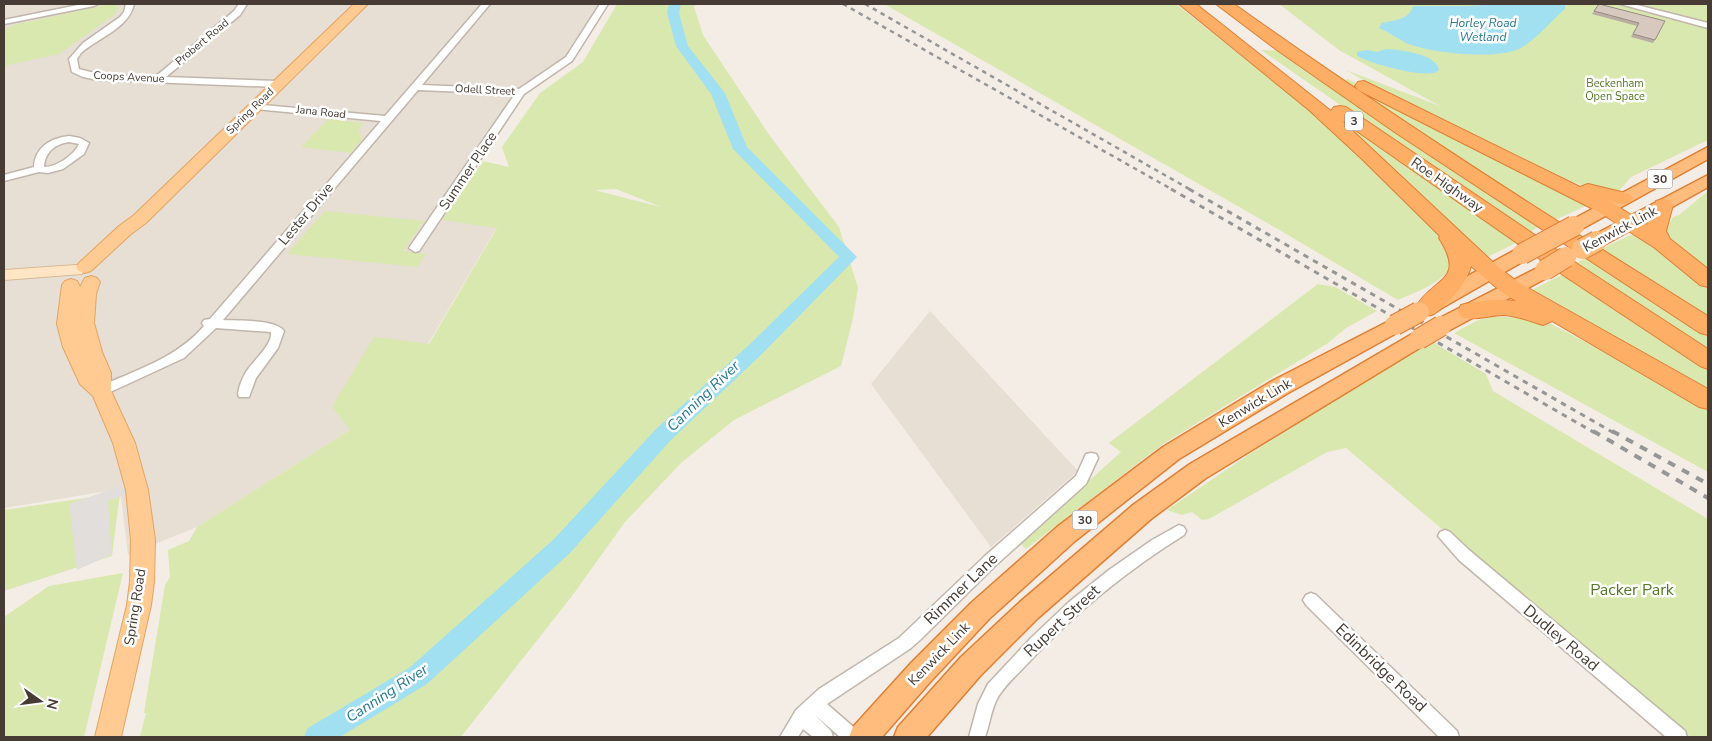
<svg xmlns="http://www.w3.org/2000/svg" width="1712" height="741" font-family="'Nunito Sans',sans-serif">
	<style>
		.residential { fill: #e7ded4 }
		.green { fill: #d9e8ae; fill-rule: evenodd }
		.parking { fill: #e1dedb }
		.water { fill: #a1e0f1 }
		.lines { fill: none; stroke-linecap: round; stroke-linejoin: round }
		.river { fill: #a1e0f1; fill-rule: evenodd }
		.minor-casing { stroke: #c2b6ac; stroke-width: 3 }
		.secondary-casing { stroke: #d7ba97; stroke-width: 2 }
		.primary-casing { stroke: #e5a462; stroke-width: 2 }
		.trunk-casing { stroke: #e07f34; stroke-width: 3 }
		.motorway-casing { stroke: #e07f34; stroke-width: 2 }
		.minor { fill: #fff; fill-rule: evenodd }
		.secondary { fill: #ffe5c4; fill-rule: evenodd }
		.primary { fill: #ffcb93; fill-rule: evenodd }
		.trunk { fill: #ffbc7c; fill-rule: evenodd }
		.motorway { fill: #ffae65; fill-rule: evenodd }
		.rail-far2 { stroke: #969696; stroke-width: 2.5; stroke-dasharray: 4.5 4.5; stroke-linecap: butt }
		.rail-far1 { stroke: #969696; stroke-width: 3; stroke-dasharray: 5.5 5.5; stroke-linecap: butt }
		.rail { stroke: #969696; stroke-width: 4; stroke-dasharray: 8 8; stroke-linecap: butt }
		.trunk-bridge-casing { stroke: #e07f34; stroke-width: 22; stroke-linecap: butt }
		.trunk-bridge { stroke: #ffbc7c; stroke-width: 20 }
		.wall { fill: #baada3 }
		.building { fill: #d8c9be; stroke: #978d85 }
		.labels { text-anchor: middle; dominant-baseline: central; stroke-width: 5; stroke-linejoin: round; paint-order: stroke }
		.far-street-label { font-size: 11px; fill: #463c35; stroke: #fff }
		.far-park-label { font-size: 11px; fill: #567927; stroke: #fff }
		.far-water-label { font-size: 12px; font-style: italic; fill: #277b93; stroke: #fff }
		.shield { fill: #fff; stroke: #7e7672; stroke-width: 1 }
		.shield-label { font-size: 12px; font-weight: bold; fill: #463c35 }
		.street-label { font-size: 14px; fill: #463c35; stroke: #fff }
		.water-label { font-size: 15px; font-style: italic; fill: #277b93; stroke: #fff }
		.near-street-label { font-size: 16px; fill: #463c35; stroke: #fff }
		.near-park-label { font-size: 16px; fill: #567927; stroke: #fff }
	</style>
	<rect width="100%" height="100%" fill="#f3ede6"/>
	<!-- residential -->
	<path class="residential" d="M4 4H607L574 59 527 92 443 219 497 227 428 344 350 430 197 527 128 555 120 489 4 508Z
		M930 311 1078 471 991 547 871 384Z"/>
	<!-- green -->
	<path class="green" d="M111 4 118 6V10L113 16 59 54 4 66 5 30 13 25Z
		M617 4H696L694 7 703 35 770 136 839 227 858 288 853 318 841 366 734 420 681 463 625 522 572 596 461 737H140L146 713H144L165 585 170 577 168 550 189 541 197 527 350 430 332 407 374 337 429 344 497 228 442 220 483 161 509 167 502 147 540 93 583 62ZM616 189 661 207 594 190Z
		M884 4H1176L1293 97 1379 169 1444 239 1451 267C1440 284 1416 292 1398 300L1281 231Z
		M1279 4H1708V140L1631 177 1620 190 1612 191 1593 188 1572 182 1404 104 1346 70 1440 106 1339 50Z
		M1261 50 1286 51 1541 224 1528 235Z
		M1348 79 1438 128 1590 204 1553 221 1342 81Z
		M1321 103 1520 241 1485 258 1318 104Z
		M328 119 363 123 358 132 363 138 351 153 301 147Z
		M1708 191V274L1686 255 1661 231 1668 226 1673 217 1679 215Z
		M325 211 424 221 403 251 426 254 417 267 287 254Z
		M1635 233 1684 263 1708 283V319L1599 250Z
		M1591 255 1708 332V353L1573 265Z
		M1566 273 1708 368V396L1579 325 1526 293Z
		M1318 284 1335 287 1377 311 1346 328 1328 343 1163 444 1026 549 1020 543 1121 452 1109 443Z
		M1489 317C1511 317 1530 317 1551 324L1708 406V472L1454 333 1476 321Z
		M1424 342 1430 345 1434 343 1486 374 1493 391 1708 519V737H1693L1685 734 1346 448 1327 452 1209 519 1202 520 1192 512 1182 515 1167 510 1251 453Z
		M120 493 112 556 4 591V510Z
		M123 573 84 737H4V617L49 586Z"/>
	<!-- parking -->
	<path class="parking" d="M127 484 129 494 108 501 112 554 77 570 69 504Z"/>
	<!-- water -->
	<path class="water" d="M1503 4H1565V9C1550 22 1536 40 1519 49 1495 60 1429 53 1406 43 1397 38 1388 32 1379 28L1382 23C1395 20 1409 20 1413 6H1467Z
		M1386 49C1399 50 1436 53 1439 70 1429 81 1370 63 1357 56V52L1367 50 1377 52Z"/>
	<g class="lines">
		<!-- river -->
		<path class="river" d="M669 4H681L679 13 688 46 725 93 747 147 857 257 762 354 670 441 570 553 427 684 340 737H304L308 728 409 668 554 539 656 429 750 344 839 257 733 149 711 94 676 46 667 13Z"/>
		<!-- minor casing -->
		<g class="minor-casing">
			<path id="minor" d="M83 4H98L94 6 4 24V20Z
				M126 4H134C129 28 98 38 81 53L77 59 79 69 98 74 155 77 234 11 239 4H247L240 15 166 77 278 81 283 84 278 87 98 80 83 77 72 72 69 59 83 43 120 17 124 12Z
				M482 4H490L422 85 519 89 566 57 600 4H608L572 61 524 94 419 251 415 252 409 248 515 94 418 90 223 320C237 321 276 319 284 331L278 348 256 378 249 397H239L238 394C239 386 242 379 246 372 253 361 273 344 271 332L216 328 184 358 106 394H96L95 391 96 388C134 371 177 358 204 326L202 323 204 320 210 319 381 121 255 109 252 108V104L385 116Z
				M1620 4H1633L1708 23V28Z
				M69 136 80 138 89 143 84 154 63 169 48 173 39 172 4 181V175L34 167C35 147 51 138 69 136ZM69 142 79 144C74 155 57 167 44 167 45 152 55 144 69 142Z
				M1091 453 1096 454 1098 458 1086 484 995 566 920 640 911 648 827 704 858 731 860 737H840L815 715 831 731 833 737H813L803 729 798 737H780L796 710 819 689 899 638 985 556 1076 476 1086 454Z
				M1179 525 1184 527 1186 531 1184 535C1126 571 1075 613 1028 663 1018 674 1006 684 998 697 991 709 990 724 985 737H969L978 704 988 684 1031 638 1069 602 1109 570 1152 540Z
				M1445 530 1450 532 1469 550 1685 731 1687 737H1666L1459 560 1438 536 1440 532Z
				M1311 593 1316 595 1457 731 1459 737H1439L1306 605 1303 600 1306 595Z"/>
		</g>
		<!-- secondary casing -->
		<g class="secondary-casing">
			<path id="secondary" d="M76 265 82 266 84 270 82 274 4 280V270Z"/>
		</g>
		<!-- primary casing -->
		<g class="primary-casing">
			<path id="primary" d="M354 4H368L146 223 131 234 91 271 85 273 79 271 76 267 79 263 119 226 134 215Z
				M91 276 97 278 100 282 96 294 94 323 102 352 111 373V391L135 443 148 490 155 540 154 582 151 605 121 737H95L127 605 130 582 131 540 126 490 113 443 93 396 80 384 63 347 57 324 62 285 65 281 71 279 77 281 80 287 85 278Z"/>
		</g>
		<!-- trunk casing -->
		<g class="trunk-casing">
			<path id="trunk" d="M1708 147V159L1580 230 1574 232 1568 230 1565 226 1568 222Z
				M1708 175V187L1604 245 1597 247 1590 245 1588 241 1590 237Z
				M1522 248 1529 250 1531 254 1529 258 1440 309 1433 311 1426 309 1423 304 1426 299 1515 250Z
				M1545 264 1552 265 1555 270 1552 275 1448 331 1441 333 1434 331 1431 326 1434 321Z
				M1395 318 1402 320 1405 325 1402 330 1288 393 1179 459 1075 541 989 619 931 681 882 737H849L853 727 911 663 971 603 1057 527 1163 447 1272 381Z
				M1419 332 1426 334 1429 339 1426 344 1206 478 1151 519 1038 618 981 675 927 737H894L898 727 961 657 1020 602 1133 505 1190 464 1412 334Z"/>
		</g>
		<!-- motorway casing -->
		<g class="motorway-casing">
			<path id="motorway" d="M1179 4H1196L1331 111 1334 107 1340 106 1346 107 1579 265 1708 349V369L1700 366 1563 275 1341 120 1498 267 1519 283 1708 389V409L1699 407 1552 321 1543 325C1530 321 1518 316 1504 315 1490 315 1475 321 1461 317L1458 311 1461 305C1479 300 1498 299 1516 301L1503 293 1471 266C1468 281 1447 306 1434 314 1428 317 1424 315 1418 314L1415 308C1433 277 1467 282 1439 238L1440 236 1362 159 1309 110Z
				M1216 4H1234C1388 114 1547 216 1708 316V335L1700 333 1396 133 1277 50Z
				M1364 81 1580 187 1588 184 1630 194 1633 198 1630 202 1623 204 1611 202 1647 225 1656 201 1663 199 1670 201 1673 205 1666 231 1670 239 1708 269V287L1700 285 1655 248 1599 212 1358 90 1355 86 1358 82Z"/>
		</g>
		<!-- minor -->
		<use href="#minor" class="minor"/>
		<!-- secondary -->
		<use href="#secondary" class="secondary"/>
		<!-- primary -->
		<use href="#primary" class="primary"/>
		<!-- trunk -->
		<use href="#trunk" class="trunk"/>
		<!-- motorway -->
		<use href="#motorway" class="motorway"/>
		<!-- rail-far2 -->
		<path class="rail-far2" d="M843 4 1173 190
			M865 4 1191 190"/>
		<!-- rail-far1 -->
		<path class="rail-far1" d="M1171 189 1595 433
			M1189 189 1614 433"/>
		<!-- rail -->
		<path class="rail" d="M1593 431 1708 498
			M1612 431 1708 484"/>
		<!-- trunk-bridge casing -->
		<g class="trunk-bridge-casing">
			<path id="trunk-bridge" d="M1582 249 1597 241
				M1522 254 1574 226
				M1545 270 1566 257
				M1395 325 1419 312
				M1419 339 1441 326"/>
		</g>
		<!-- trunk-bridge -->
		<use href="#trunk-bridge" class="trunk-bridge"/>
	</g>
	<!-- wall -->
	<path class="wall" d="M1599 4 1665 21 1653 43 1631 37 1637 26 1592 14Z"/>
	<!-- building -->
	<path class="building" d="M1599 4 1665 21 1655 40 1633 34 1639 23 1594 11Z"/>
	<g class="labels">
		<!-- far-street labels -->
		<g class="far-street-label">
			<text transform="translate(202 42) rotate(-40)">Probert Road</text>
			<text transform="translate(129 77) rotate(3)">Coops Avenue</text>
			<text transform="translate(485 90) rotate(3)">Odell Street</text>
			<text transform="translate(250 111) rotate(-44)">Spring Road</text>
			<text transform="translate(321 112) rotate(6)">Jana Road</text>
		</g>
		<!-- far-park labels -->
		<g class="far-park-label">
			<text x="1615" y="83">Beckenham<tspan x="1615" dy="13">Open Space</tspan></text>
		</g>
		<!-- far-water labels -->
		<g class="far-water-label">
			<text x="1483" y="23">Horley Road<tspan x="1483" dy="14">Wetland</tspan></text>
		</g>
		<!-- shield labels -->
		<g class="shield">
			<rect x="1345" y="111.5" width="18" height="19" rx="4"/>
			<rect x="1647.5" y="169.5" width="25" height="19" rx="4"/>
			<rect x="1072.5" y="510.5" width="25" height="19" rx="4"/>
		</g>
		<g class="shield-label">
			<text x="1354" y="121">3</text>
			<text x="1660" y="179">30</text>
			<text x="1085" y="520">30</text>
		</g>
		<!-- street labels -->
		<g class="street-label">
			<text transform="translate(468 171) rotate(-56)">Summer Place</text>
			<text transform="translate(1447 185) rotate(35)">Roe Highway</text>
			<text transform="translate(306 214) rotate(-50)">Lester Drive</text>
			<text transform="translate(1620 229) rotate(-28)">Kenwick Link</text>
			<text transform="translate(1255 403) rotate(-31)">Kenwick Link</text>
			<text transform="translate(135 607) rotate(-81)">Spring Road</text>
			<text transform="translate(939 654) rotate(-46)">Kenwick Link</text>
		</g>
		<!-- water labels -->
		<g class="water-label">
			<text transform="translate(703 396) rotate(-44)">Canning River</text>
			<text transform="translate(387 693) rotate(-33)">Canning River</text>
		</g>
		<!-- near-street labels -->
		<g class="near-street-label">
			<text transform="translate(961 589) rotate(-44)">Rimmer Lane</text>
			<text transform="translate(1062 621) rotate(-43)">Rupert Street</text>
			<text transform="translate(1561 638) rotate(40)">Dudley Road</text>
			<text transform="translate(1381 668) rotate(44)">Edinbridge Road</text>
		</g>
		<!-- near-park labels -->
		<g class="near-park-label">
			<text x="1632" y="590">Packer Park</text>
		</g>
	</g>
	<!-- border -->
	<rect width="1712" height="741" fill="none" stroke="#463c35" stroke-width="10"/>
	<!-- north arrow -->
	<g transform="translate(40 701) rotate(104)" stroke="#ffffff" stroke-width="4" paint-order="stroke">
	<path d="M0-4L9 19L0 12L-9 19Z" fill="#463c35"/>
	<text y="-8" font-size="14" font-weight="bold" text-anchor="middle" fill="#463c35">N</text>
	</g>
</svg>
